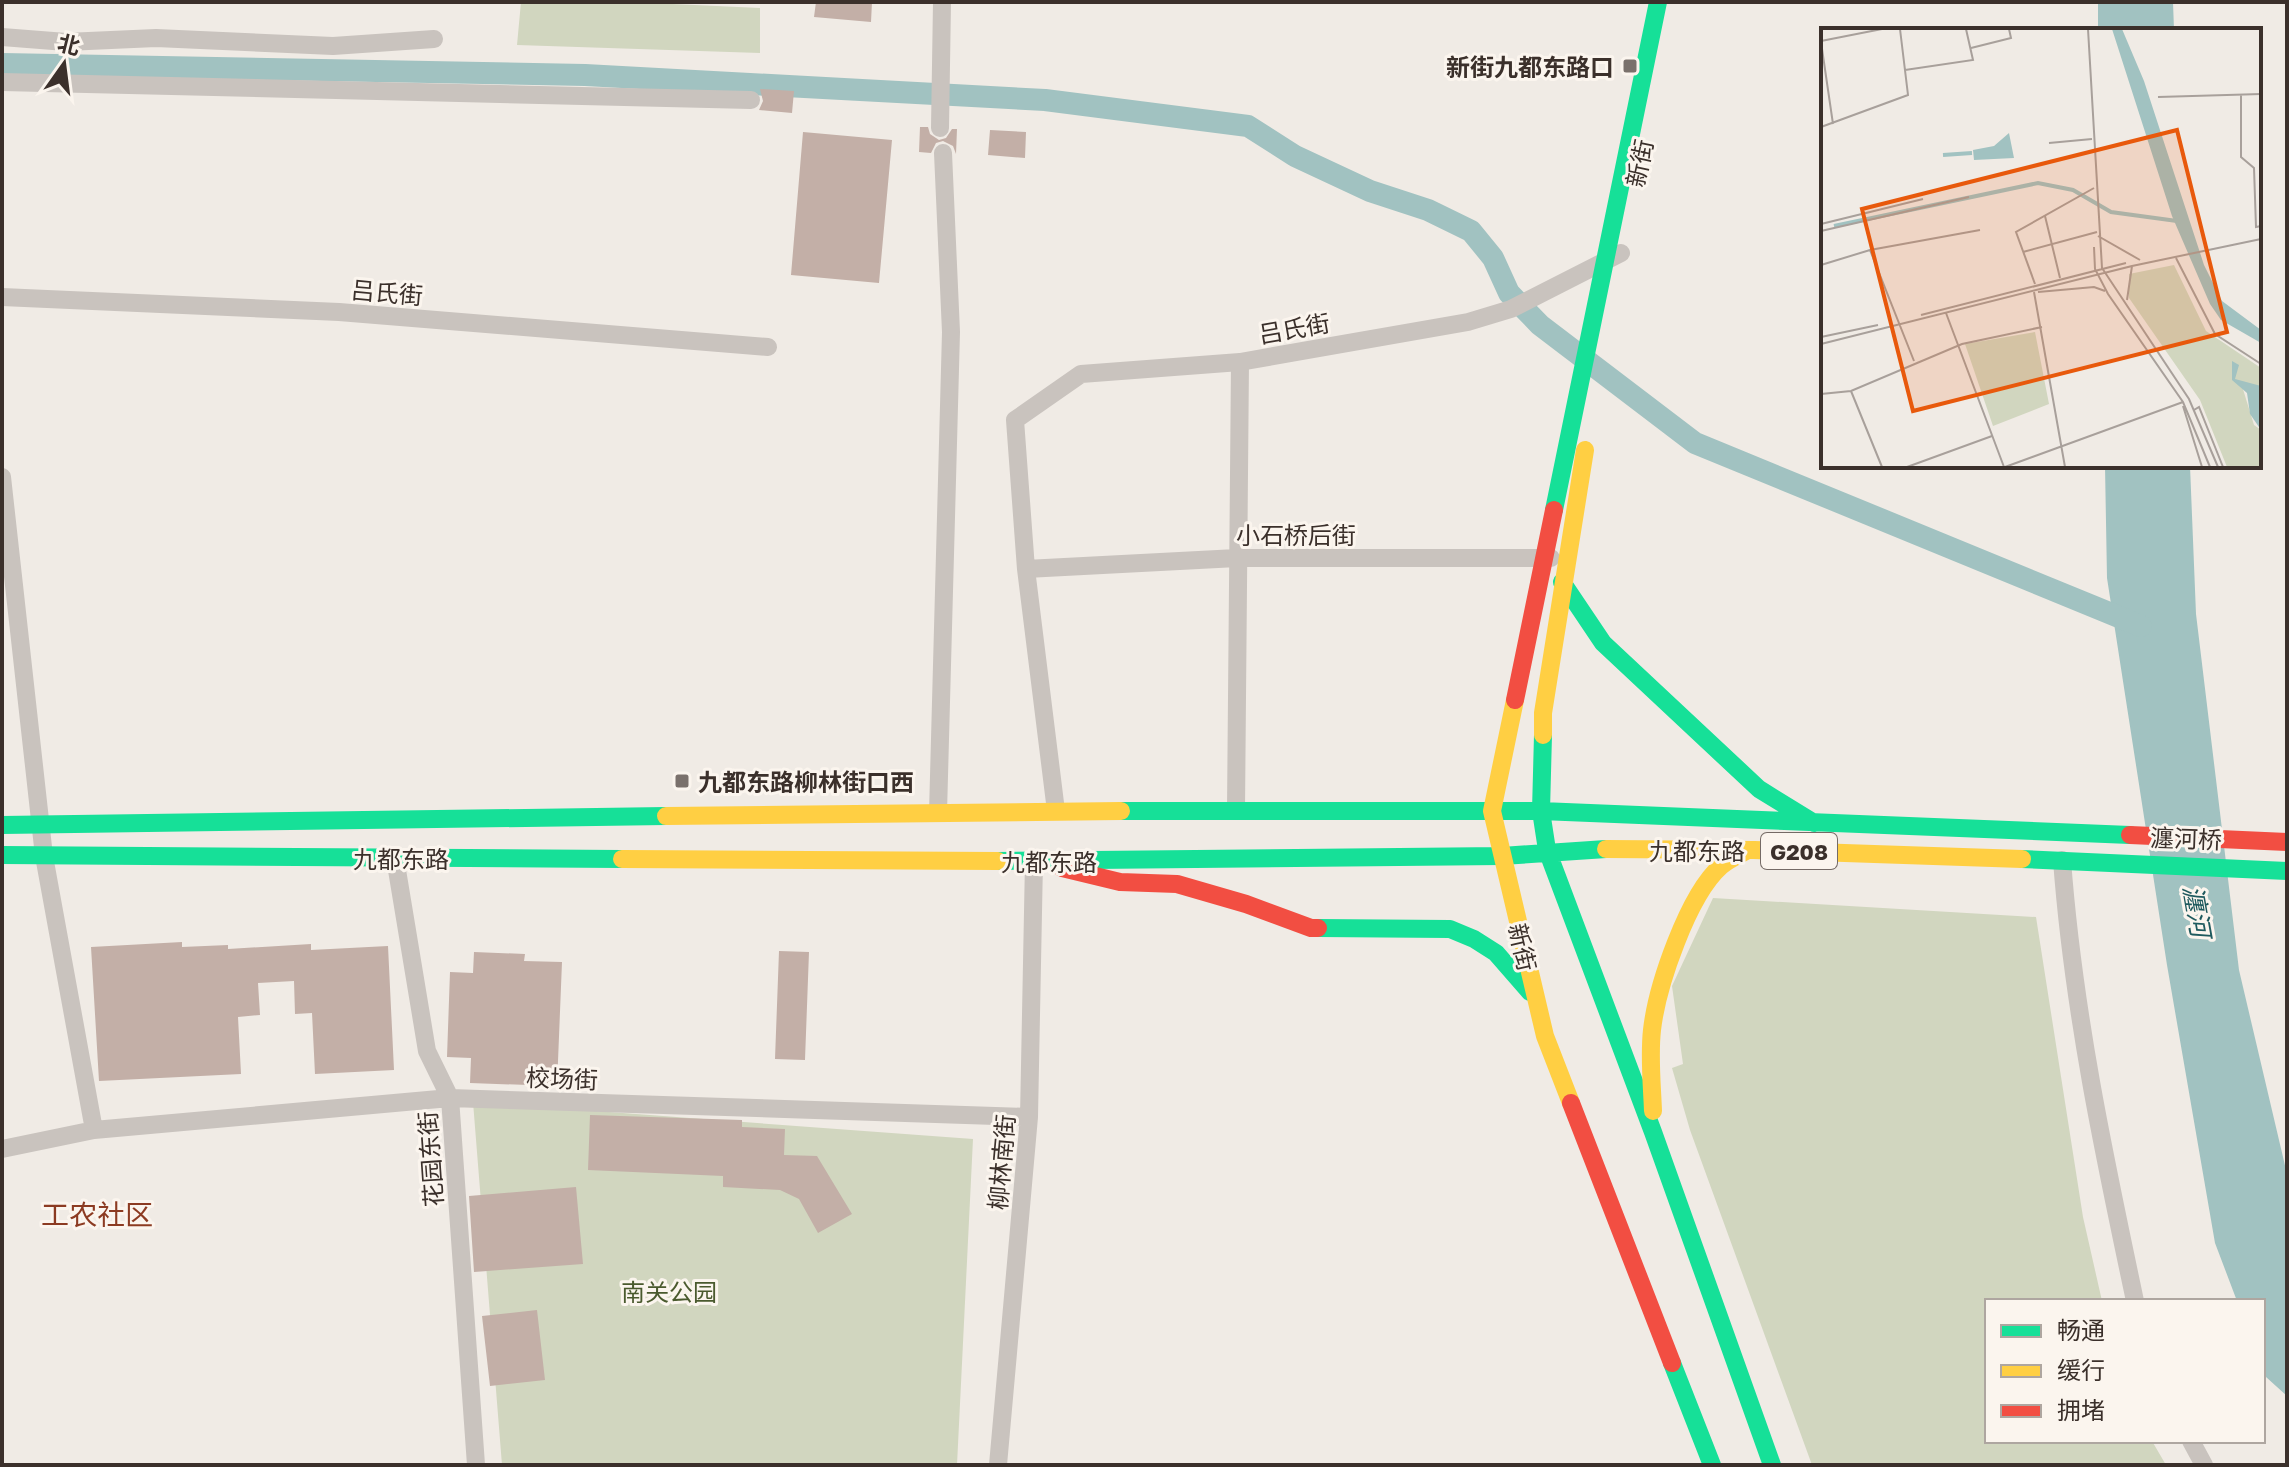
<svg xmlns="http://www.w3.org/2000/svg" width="2289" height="1467" font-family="'Golos Text','Noto Sans SC',sans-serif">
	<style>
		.green { fill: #d1d6bf }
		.water { fill: #a1c2c1 }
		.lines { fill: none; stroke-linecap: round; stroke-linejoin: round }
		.canal { stroke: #a1c2c1; stroke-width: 22 }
		.building { fill: #c3afa7 }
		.street { stroke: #c9c3be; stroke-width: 18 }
		.fast { stroke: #16e098; stroke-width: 18 }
		.slow { stroke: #ffcf43; stroke-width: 18 }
		.jam { stroke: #f24e42; stroke-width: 18 }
		.poi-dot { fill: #7a716c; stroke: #fbf5ee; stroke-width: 3 }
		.labels { text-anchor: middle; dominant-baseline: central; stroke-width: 6; stroke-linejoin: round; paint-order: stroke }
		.shield { fill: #fbf5ee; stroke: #756b66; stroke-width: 2 }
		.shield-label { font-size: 22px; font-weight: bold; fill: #3b302b }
		.poi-label { font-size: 24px; font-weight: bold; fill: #3b302b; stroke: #fbf5ee; text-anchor: end }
		.street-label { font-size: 24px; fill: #3b302b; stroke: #fbf5ee }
		.park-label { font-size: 24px; fill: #4a5a2e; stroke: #fbf5ee }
		.water-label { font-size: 26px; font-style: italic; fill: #1f5a5e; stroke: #fbf5ee }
		.quarter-label { font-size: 28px; fill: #8c3b22; stroke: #fbf5ee }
		.inset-river { fill: none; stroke: #a1c2c1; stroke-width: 4 }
		.inset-road { fill: none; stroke: #a8a09b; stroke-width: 2 }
		.view { fill: #e8590c; fill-opacity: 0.15; stroke: #e8590c; stroke-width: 4 }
		.inset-edge { fill: none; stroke: #3b302b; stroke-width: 4 }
	</style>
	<rect width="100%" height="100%" fill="#f0ebe5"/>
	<!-- green -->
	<path class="green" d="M521 2H629L760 8V53L517 45Z
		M1713 898 2036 917 2083 1217 2102 1301H1987V1441H2152L2166 1465H1812L1690 1130 1672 1068 1683 1064 1672 986Z
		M473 1102 973 1139 957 1465H502Z"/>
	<!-- water -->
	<path class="water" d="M2098 2H2173L2174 30H2098Z
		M2105 466H2190L2196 614 2239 970 2287 1174V1396L2266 1377 2263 1369V1301H2237L2215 1243 2167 965 2107 578Z"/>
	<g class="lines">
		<!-- canal -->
		<path class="canal" d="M2 64 585 75 1045 100 1248 126 1295 156 1370 191 1428 210 1471 231 1493 258 1509 293 1540 325 1695 443 2141 626"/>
	</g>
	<!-- building -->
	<path class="building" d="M816 2H872L871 22 814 17Z
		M760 89 794 91 792 113 759 110 763 101Z
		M920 127H928L930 134 939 140 946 138 952 129H957L956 154 953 146 943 141 936 143 931 153 919 152Z
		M990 130 1026 132 1025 158 988 155Z
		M803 132 892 140 879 283 791 275Z
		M182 942V947L228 945V949L311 944V950L388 946 394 1070 315 1074 312 1013 295 1014 294 981 258 983 260 1015 238 1017 241 1074 99 1081 91 947Z
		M779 951 809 952 805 1060 775 1059Z
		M474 952 525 954 524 961 562 962 557 1086 470 1083 471 1058 447 1057 450 972 473 973Z
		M590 1115 742 1120V1127L785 1129 784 1155 817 1156 852 1214 818 1233 799 1199 780 1190 723 1187V1176L588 1170Z
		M576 1187 583 1264 474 1272 469 1196Z
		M537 1310 545 1380 490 1386 482 1316Z"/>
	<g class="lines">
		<!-- street -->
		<path class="street" d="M2 37 66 42 156 38 333 46 434 39
			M2 82 751 100
			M940 128 942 2
			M2 297 339 312 768 347
			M2 477 44 856 94 1130
			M1026 569 1237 558H1551
			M1236 810 1240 362
			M1056 811 1026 569 1015 420 1081 374 1240 362 1468 322 1511 309 1621 253
			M938 813 951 332 943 153
			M395 858 427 1051 450 1098 476 1465
			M2062 860C2073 1009 2104 1155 2135 1301
			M2 1149 94 1130 450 1098 1029 1117
			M2191 1441 2204 1465
			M998 1465 1029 1117 1034 861"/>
		<!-- fast -->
		<path class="fast" d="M1554 510 1658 2
			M1562 582 1603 643 1759 789 1814 823
			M1543 735 1541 811 1547 850 1653 1132 1772 1465
			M1121 811H1541L2130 835
			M2 825 666 816
			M2 855 622 859
			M2022 859 2287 871
			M998 861 1502 856 1606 849
			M1318 928 1450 929 1474 939 1496 953 1530 992
			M1672 1363 1712 1465"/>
		<!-- slow -->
		<path class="slow" d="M1515 700 1492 811 1545 1036 1571 1103
			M1543 735V713L1585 450
			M666 816 1121 811
			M1606 849 1754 850 2022 859
			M622 859 998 861
			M1653 1111C1652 1084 1649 1057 1652 1030 1657 986 1688 895 1721 866 1729 859 1739 855 1748 850"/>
		<!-- jam -->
		<path class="jam" d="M1515 700 1554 510
			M2130 835 2287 842
			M1062 868 1120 882 1177 884 1246 904 1311 928H1318
			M1571 1103 1672 1363"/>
	</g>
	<!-- markers -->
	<g class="poi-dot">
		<rect x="1622" y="58" width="16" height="16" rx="4"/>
		<rect x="674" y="773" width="16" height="16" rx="4"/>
	</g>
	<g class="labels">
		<!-- shield labels -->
		<rect class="shield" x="1761" y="833" width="76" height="36" rx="6"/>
		<g class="shield-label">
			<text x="1799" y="851">G208</text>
		</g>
		<!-- poi labels -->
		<g class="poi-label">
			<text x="1614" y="66">新街九都东路口</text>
			<text x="698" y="781" text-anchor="start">九都东路柳林街口西</text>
		</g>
		<!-- street labels -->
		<g class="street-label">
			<text transform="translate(1639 163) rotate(-78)">新街</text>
			<text transform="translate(387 292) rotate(5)">吕氏街</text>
			<text transform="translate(1294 328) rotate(-10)">吕氏街</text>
			<text x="1296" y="534">小石桥后街</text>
			<text transform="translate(2186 838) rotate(2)">瀍河桥</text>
			<text x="1697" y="850">九都东路</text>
			<text x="401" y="858">九都东路</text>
			<text x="1049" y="861">九都东路</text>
			<text transform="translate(1523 947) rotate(77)">新街</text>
			<text transform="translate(562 1078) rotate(2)">校场街</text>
			<text transform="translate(430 1159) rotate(-94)">花园东街</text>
			<text transform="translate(1001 1162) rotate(-85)">柳林南街</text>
		</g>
		<!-- park labels -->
		<g class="park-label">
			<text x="669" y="1291">南关公园</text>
		</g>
		<!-- water labels -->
		<g class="water-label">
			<text transform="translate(2197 911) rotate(80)">瀍河</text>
		</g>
		<!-- quarter labels -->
		<g class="quarter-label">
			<text x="97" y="1214">工农社区</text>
		</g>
	</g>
	<!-- overview -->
	<g transform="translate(1821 28)">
		<rect width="440" height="440" fill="#f0ebe5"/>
		<path d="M353 237 385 303 440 340V358H421L433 397 440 402V439H406L379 372 308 270V246ZM214 304 228 376 172 398 144 316Z" fill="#d1d6bf"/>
		<path d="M291 1H301L323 53 383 237 401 273 440 302V315L400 292 389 276 351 188ZM188 105 193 130 153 132 152 122 173 118ZM411 333 418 337 414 351 440 358V402L429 386 426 365 411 352Z" fill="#a1c2c1"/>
		<path class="inset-river" d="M122 127 151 125M13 198 217 155 252 162 290 184 356 193"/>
		<path class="inset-road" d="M267 1 281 240 368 371 397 439M0 13 61 1M0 14 12 96M150 20 190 10 188 1M84 42 152 32 145 1M420 67V129L433 140 435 199 440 198M337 69 440 66M0 99 87 67 79 1M228 115 271 111M224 188 239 250M0 196 102 171M0 203 148 169M277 208 319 232M273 219 274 241 287 266 362 374 389 439M49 222 93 333M202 224 276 204M355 230 394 306 440 336M0 237 49 222 159 202M214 256 195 204 273 160M213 264 244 439M217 264 273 259 284 263M306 272 311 238M125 285 183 439M100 287 305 235M0 309 57 297M0 316 311 238 440 211M30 363 61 439M0 366 30 363 141 316 221 299M362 378 381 439M373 382 378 379 402 439M86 439 171 408M184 439 362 374"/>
		<path class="view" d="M356 102 406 304 92 383 41 181Z"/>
		<rect width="440" height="440" class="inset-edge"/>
	</g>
	<!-- border -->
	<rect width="2289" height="1467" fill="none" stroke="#3b302b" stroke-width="8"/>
	<!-- legend -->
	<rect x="1985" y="1299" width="280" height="144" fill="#fbf5ee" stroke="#aea6a0" stroke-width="2"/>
	<rect x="2001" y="1325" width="40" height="12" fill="#16e098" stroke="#aea6a0" stroke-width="2"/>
	<text x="2057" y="1339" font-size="24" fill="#3b302b">畅通</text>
	<rect x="2001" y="1365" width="40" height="12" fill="#ffcf43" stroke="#aea6a0" stroke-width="2"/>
	<text x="2057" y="1379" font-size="24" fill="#3b302b">缓行</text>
	<rect x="2001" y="1405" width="40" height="12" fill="#f24e42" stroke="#aea6a0" stroke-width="2"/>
	<text x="2057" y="1419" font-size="24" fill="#3b302b">拥堵</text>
	<!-- north arrow -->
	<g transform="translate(64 64) rotate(14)" stroke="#fbf5ee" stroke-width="6" paint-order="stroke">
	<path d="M0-6L14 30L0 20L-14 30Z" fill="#3b302b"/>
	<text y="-12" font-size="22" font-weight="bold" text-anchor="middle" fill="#3b302b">北</text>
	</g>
</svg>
